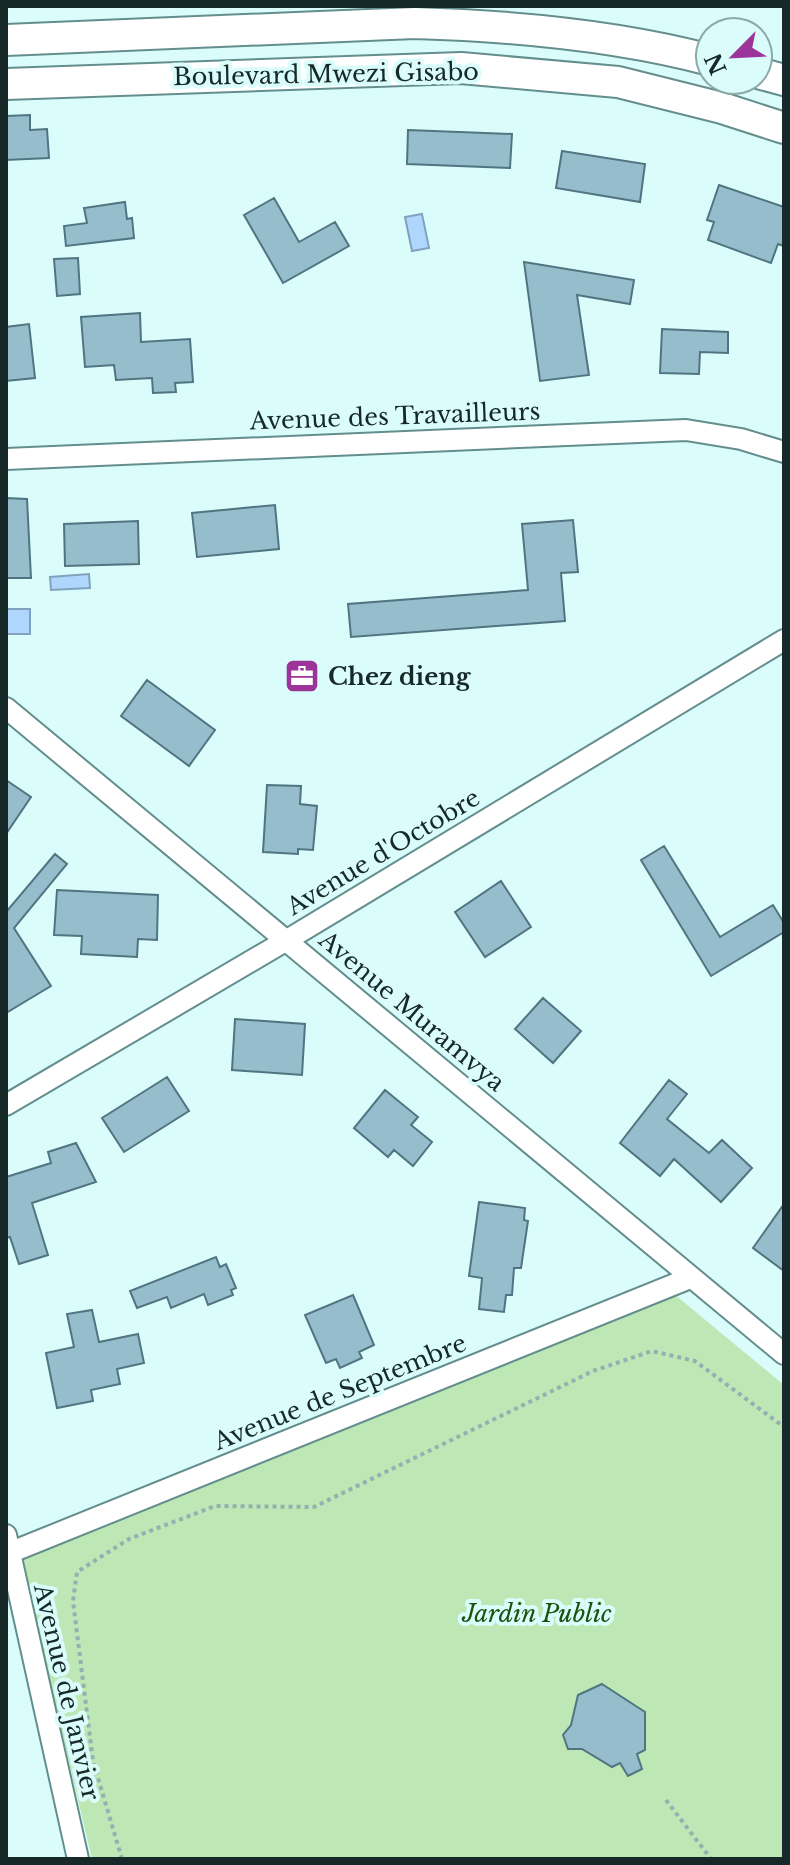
<svg xmlns="http://www.w3.org/2000/svg" width="790" height="1865" font-family="'Libre Baskerville',serif">
	<style>
		.green { fill: #bde7b5 }
		.water { fill: #afd7fe; stroke: #81a2be; stroke-width: 2 }
		.building { fill: #96bdcb; stroke: #507581; stroke-width: 2 }
		.lines { fill: none; stroke-linecap: round; stroke-linejoin: round }
		.minor-casing { stroke: #648e8d; stroke-width: 24 }
		.primary-casing { stroke: #648e8d; stroke-width: 34 }
		.path { stroke: #94b0b0; stroke-width: 4; stroke-dasharray: 4 4; stroke-linecap: butt }
		.minor { stroke: #fff; stroke-width: 20 }
		.primary { stroke: #fff; stroke-width: 30 }
		.labels { text-anchor: middle; dominant-baseline: central; stroke-width: 8; stroke-linejoin: round; paint-order: stroke }
		.street-label { font-size: 24px; fill: #172828; stroke: #dafdfc }
		.poi-label { font-size: 24px; font-weight: bold; fill: #172828; stroke: #dafdfc; text-anchor: start }
		.park-label { font-size: 24px; font-style: italic; fill: #1a530d; stroke: #dafdfc }
	</style>
	<rect width="100%" height="100%" fill="#dafdfc"/>
	<!-- green -->
	<path class="green" d="M674 1294 784 1385V1859H92L20 1554Z"/>
	<!-- water -->
	<path class="water" d="M422 214 429 248 412 251 405 217Z
		M89 574 90 588 51 590 50 577Z
		M6 609H30V634H6Z"/>
	<!-- building -->
	<path class="building" d="M30 115V130L47 129 49 158 6 160V116Z
		M408 130 512 134 510 168 407 164Z
		M562 151 645 164 640 202 556 188Z
		M719 185 784 207V246L778 244 771 263 708 240 714 222 707 220Z
		M274 198 299 242 335 222 349 246 283 283 244 215Z
		M125 202 127 219 132 218 134 238 66 246 64 226 87 223 84 208Z
		M78 258 80 294 57 296 54 259Z
		M524 262 634 280 630 304 577 295 589 375 540 381Z
		M140 313 141 342 190 339 193 382 175 383 176 392 153 393 152 378 116 380 114 365 85 367 81 317Z
		M29 324 35 378 6 381V327Z
		M662 329 728 332V353L700 352 699 374 660 373Z
		M6 498 27 499 31 578H6Z
		M275 505 279 549 197 557 192 513Z
		M573 520 578 572 561 573 565 621 351 637 348 604 528 590 522 524Z
		M138 521 139 564 65 566 64 524Z
		M147 680 215 730 189 766 121 716Z
		M6 780 31 797 6 834Z
		M267 785 301 786 300 804 317 806 313 850 298 849V854L263 852Z
		M664 846 720 937 773 905 784 923V932L711 976 641 860Z
		M55 854 67 864 14 928 51 986 6 1013V912Z
		M501 881 531 927 485 957 455 912Z
		M57 890 158 895 157 940 138 939 137 957 81 954 82 936 54 935Z
		M543 998 581 1031 553 1063 515 1029Z
		M235 1019 305 1024 302 1075 232 1070Z
		M167 1077 189 1111 124 1152 102 1118Z
		M669 1080 687 1094 667 1119 709 1153 722 1140 752 1168 721 1202 674 1159 660 1176 620 1143Z
		M385 1090 418 1117 411 1125 432 1142 413 1166 394 1150 388 1157 354 1128Z
		M76 1143 96 1182 32 1203 48 1255 19 1264 10 1237 6 1238V1177L51 1163 48 1152Z
		M479 1202 525 1208 524 1220 528 1221 521 1268H514L512 1295H506L504 1312 479 1309 482 1278 469 1276Z
		M784 1204V1271L753 1248Z
		M216 1257 220 1267 226 1264 236 1288 231 1290 233 1295 208 1305 204 1294 171 1308 167 1297 137 1308 130 1291Z
		M353 1295 374 1345 359 1352 362 1358 340 1368 336 1359 326 1363 305 1315Z
		M92 1310 99 1342 138 1334 144 1363 117 1369 120 1384 91 1390 93 1401 57 1408 46 1353 74 1347 67 1314Z
		M602 1684 645 1712V1750L637 1754 642 1769 628 1776 620 1763 612 1767 582 1749H568L563 1735 571 1725 578 1695Z"/>
	<g class="lines">
		<!-- minor casing -->
		<g class="minor-casing">
			<path id="minor" d="M6 459 686 430 741 439 784 452
				M6 708 784 1354
				M6 1105 287 940 784 640
				M6 1535 78 1859
				M9 1553 690 1278"/>
		</g>
		<!-- primary casing -->
		<g class="primary-casing">
			<path id="primary" d="M6 40 415 23C513 26 616 35 710 60
				M758 73 784 80
				M6 84 461 68 618 82 722 108 784 128"/>
		</g>
		<!-- path -->
		<path class="path" d="M666 1800 711 1859
			M122 1859 93 1761 73 1601 77 1572 129 1539 215 1506 314 1507 593 1371 652 1351 695 1361 784 1427"/>
		<!-- minor -->
		<use href="#minor" class="minor"/>
		<!-- primary -->
		<use href="#primary" class="primary"/>
	</g>
	<!-- icons -->
	<defs>
		<g id="office-square" transform="scale(1.8)"><rect x="-9" y="-9" width="18" height="18" rx="4" fill="#9b3599" stroke="#dafdfc"/><path d="M-6-3h4V-5.5h4V-3h4V5H-6ZM-1-4.5V-3h2v-1.5ZM-6 0V1H6V0Z" fill="#fff"/></g>
	</defs>
	<g fill-rule="evenodd">
		<use href="#office-square" x="302" y="676"/>
	</g>
	<g class="labels">
		<!-- street labels -->
		<g class="street-label">
			<text transform="translate(326 74) rotate(-1)">Boulevard Mwezi Gisabo</text>
			<text transform="translate(395 416) rotate(-2)">Avenue des Travailleurs</text>
			<text transform="translate(383 852) rotate(-31)">Avenue d'Octobre</text>
			<text transform="translate(412 1011) rotate(40)">Avenue Muramvya</text>
			<text transform="translate(340 1392) rotate(-22)">Avenue de Septembre</text>
			<text transform="translate(67 1692) rotate(77)">Avenue de Janvier</text>
		</g>
		<!-- poi labels -->
		<g class="poi-label">
			<text x="328" y="676">Chez dieng</text>
		</g>
		<!-- park labels -->
		<g class="park-label">
			<text x="537" y="1613">Jardin Public</text>
		</g>
	</g>
	<!-- border -->
	<rect width="790" height="1865" fill="none" stroke="#172828" stroke-width="16"/>
	<!-- north arrow -->
	<g transform="translate(734 56) rotate(246)"><circle r="38" fill="#dafdfc" stroke="#8ca8a7" stroke-width="2"/>
	<path d="M0-6L14 30L0 20L-14 30Z" fill="#9b3599"/>
	<text y="-12" font-size="22" font-weight="bold" text-anchor="middle" fill="#172828">N</text>
	</g>
</svg>
